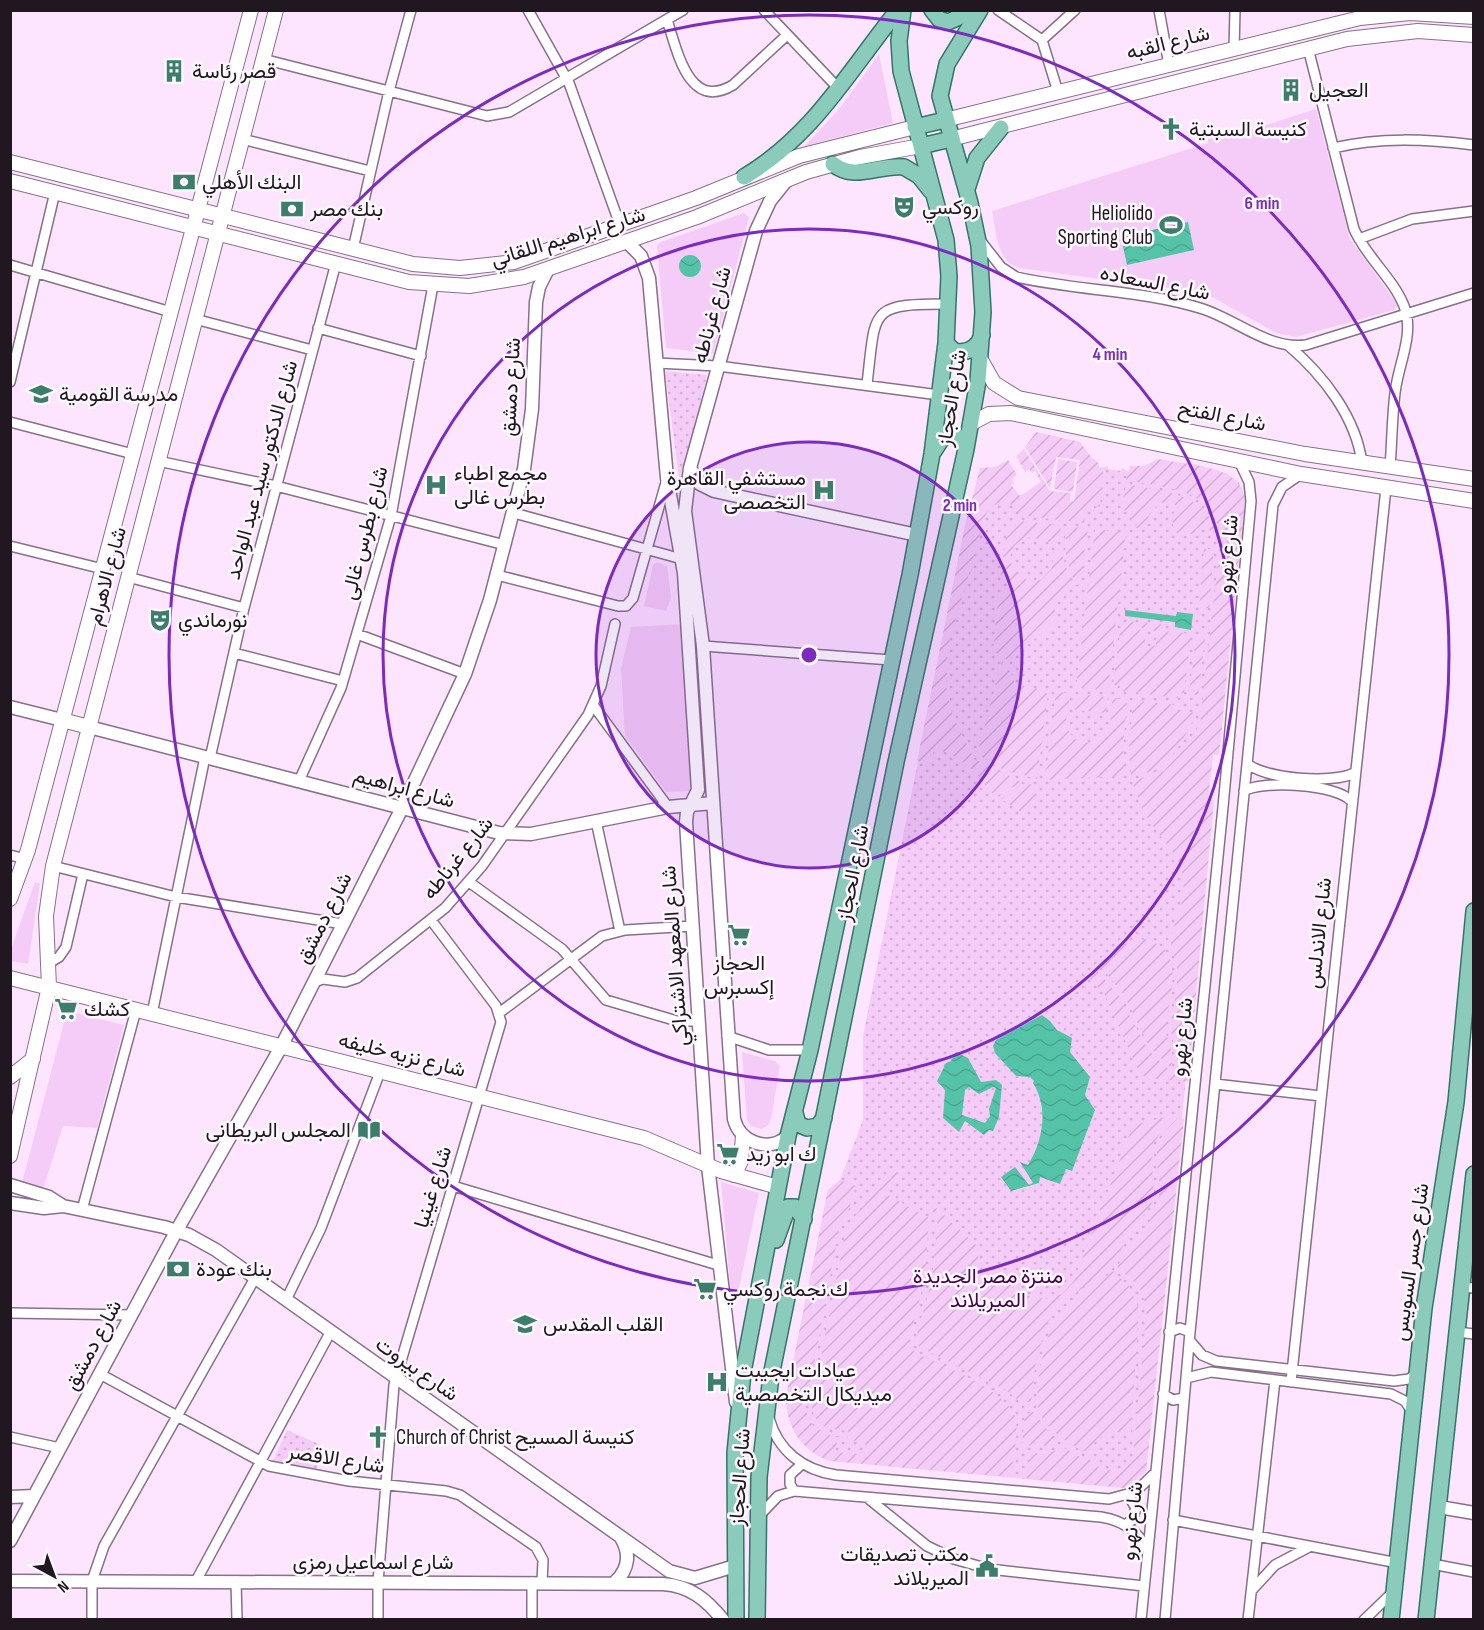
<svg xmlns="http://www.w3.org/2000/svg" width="1484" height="1630" font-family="'Sofia Sans Condensed',Vazirmatn,sans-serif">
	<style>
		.grass { fill: #f5ccf8 }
		.park { fill: url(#park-dots) }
		.garden { fill: url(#garden-furrows) }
		.water { fill: url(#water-waves); fill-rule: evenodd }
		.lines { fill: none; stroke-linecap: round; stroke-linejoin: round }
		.minor-casing { stroke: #877189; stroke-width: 12 }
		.tertiary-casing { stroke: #877189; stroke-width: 15 }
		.secondary-casing { stroke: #877189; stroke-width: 16 }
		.primary-casing { stroke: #347568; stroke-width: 18 }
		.minor { stroke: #fff; stroke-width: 9 }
		.tertiary { stroke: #fff; stroke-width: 12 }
		.secondary { stroke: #fff; stroke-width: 14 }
		.primary { stroke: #8bcbbb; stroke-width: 15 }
		.ring { fill: none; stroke: #7b2cbf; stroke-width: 3 }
		.labels { text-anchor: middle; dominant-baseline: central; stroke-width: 5; stroke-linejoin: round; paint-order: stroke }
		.street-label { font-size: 21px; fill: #201721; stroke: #fef9fe }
		.poi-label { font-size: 21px; fill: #201721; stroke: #fef9fe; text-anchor: start }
		.park-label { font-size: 21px; fill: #490050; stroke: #fef9fe }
		.centre { fill: #7b2cbf; stroke: #fef9fe; stroke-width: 3 }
		.ring-label { font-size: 18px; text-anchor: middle; font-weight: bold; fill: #7b2cbf; stroke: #fef9fe; stroke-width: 5; stroke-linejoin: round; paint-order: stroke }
	</style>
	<defs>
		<pattern id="park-dots" width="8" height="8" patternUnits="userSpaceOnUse" patternTransform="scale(1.5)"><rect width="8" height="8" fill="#f5ccf8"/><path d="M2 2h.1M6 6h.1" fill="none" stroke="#d2aed4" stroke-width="1.8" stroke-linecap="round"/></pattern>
		<pattern id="garden-furrows" width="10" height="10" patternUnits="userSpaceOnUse" patternTransform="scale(1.5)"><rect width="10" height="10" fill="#f5ccf8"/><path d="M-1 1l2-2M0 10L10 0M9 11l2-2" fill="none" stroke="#d2aed4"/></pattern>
		<pattern id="water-waves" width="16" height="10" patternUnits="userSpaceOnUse" patternTransform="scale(1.5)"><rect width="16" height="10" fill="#55c3a7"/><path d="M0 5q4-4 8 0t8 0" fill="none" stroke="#4aa78f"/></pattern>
	</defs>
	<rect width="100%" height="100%" fill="#fde4ff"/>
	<!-- grass -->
	<path class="grass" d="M879 54 893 123 805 146 841 107Z
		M1316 109 1350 239 1397 304 1394 310 1296 337 1276 333 1205 293 1019 268C996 261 996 230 992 211L1208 143V138L1247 131Z
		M744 213 749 217 713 354 666 348 657 246 661 242Z
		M657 562 667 566 671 598 666 611 644 606 653 565Z
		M682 624 694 791 666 792 625 736 621 668 631 627Z
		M35 882 40 884 28 964 11 961V949Z
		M67 1011 124 1025 97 1128 63 1126 43 1189 22 1183Z
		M742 1052 775 1061 780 1066 771 1119 768 1125 762 1129 751 1126 747 1120Z
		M721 1182 759 1193 735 1307 732 1306Z"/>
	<!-- park -->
	<path class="park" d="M665 371 707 375 682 478H679Z
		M1092 458 1099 463V468L1108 466V469L1121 471 1122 468 1129 472 1130 466H1145L1158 459 1226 473 1239 483 1245 498 1219 755H1213L1208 799 1214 800 1146 1472 1125 1488 831 1461C802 1452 786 1427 786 1397L828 1190 840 1180 863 1120V1036L965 526 975 489 1084 505Z
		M287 1430 321 1445 317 1469 273 1461Z"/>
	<!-- garden -->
	<path class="garden" d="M1036 432 1080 442 1095 462 1099 463V468L1103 471 1100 507 1094 506V511L1085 510 1084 523 1019 515C1013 498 994 499 986 514L948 646 946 687 953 717 974 759 1022 782 997 796C989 792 986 785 980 778 968 764 952 752 934 749L931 764 917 761 965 526 980 468 995 467 1008 460 1017 475 1012 479 1014 483 1011 485 1020 496 1041 482 1035 471 1032 473 1029 469 1025 472 1016 456 1024 449 1050 491 1071 493 1070 501H1074L1080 460 1056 457 1050 488 1025 447Z
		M1058 459 1077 462 1073 492 1054 489Z
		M1158 459C1185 465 1239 464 1245 498L1219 755H1213L1208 799 1214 800 1188 1082 1182 1081 1171 1031 1178 972 1170 939 1183 899 1184 877 1177 858 1145 815 1132 781 1164 771 1189 743 1200 723 1220 543C1217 486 1171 490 1126 480L1130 466H1145Z
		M1126 484C1158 491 1206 492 1215 531L1196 529 1195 534 1174 533 1172 515 1178 508 1171 501 1160 503 1149 514 1146 529 1136 528 1137 522 1131 521V517L1127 516 1128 511 1122 510Z
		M1018 521 1061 525 1060 536 1047 543 1032 537C1013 539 1005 556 1015 572L1029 581 1041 580 1052 568 1053 552 1061 551 1072 585C1057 591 1050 606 1058 621L1008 660 993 651 999 593 1009 591 1013 586 1000 578 1007 531 1014 528Z
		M1067 526 1088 529 1080 584 1076 585C1070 573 1067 561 1065 549L1069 543 1065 537Z
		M1095 529 1126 533 1108 691 1076 687Z
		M1204 549H1214L1209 608 1199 607Z
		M1128 621 1136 622 1149 648 1156 645V632L1151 629 1146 633 1140 622 1165 625 1164 631 1191 634 1184 693H1178V698L1119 691 1120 686 1113 685 1121 625H1128Z
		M1196 637 1205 638 1198 695 1189 694Z
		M1002 661 1008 667 1016 685 1045 690V693L1048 694 1037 779 1004 770 977 754Z
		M1056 692 1071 693C1069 703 1065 716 1067 726 1071 745 1098 749 1107 731 1112 722 1111 708 1113 698L1127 700 1123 748 1124 776 1045 780Z
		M1077 694 1108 697 1106 713 1075 710Z
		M1138 701 1177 705 1176 711 1196 713C1188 731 1174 761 1155 770 1148 773 1139 774 1131 775L1129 748 1133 703 1137 704Z
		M1038 784 1034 804 1025 814 1001 799 1021 785Z
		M1148 939 1164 948C1181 972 1168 1000 1166 1026 1164 1040 1178 1055 1170 1067L1149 1046 1124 995 1097 962C1108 950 1131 940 1148 939Z
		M1097 971 1120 997 1148 1050 1178 1078 1177 1081 1147 1078 1140 1074 1104 993 1090 979Z
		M1170 1116 1172 1117 1151 1147 1154 1197 1152 1203 1110 1266 1060 1306 1047 1323 1036 1360 1031 1402H1021L1004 1389 919 1347 916 1338 932 1279 938 1216 928 1208 931 1203 978 1247V1259L983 1270 996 1281 1015 1286 1028 1296 1045 1299 1062 1294 1074 1281 1133 1125Z
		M1178 1118 1184 1119 1146 1472 1125 1488 1027 1479 1029 1453 1044 1454 1064 1448C1085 1457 1117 1488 1133 1458L1147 1307 1139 1287 1117 1266C1130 1247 1150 1225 1157 1204 1168 1172 1139 1152 1178 1118Z
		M894 1170 898 1173 884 1193 929 1218 925 1278 910 1337V1347L918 1354C942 1366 1013 1392 1016 1421 1018 1438 1013 1459 1011 1477L831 1461C802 1452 786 1427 786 1397L828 1190 840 1180 856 1186 849 1209 840 1223 806 1408C808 1427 821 1434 838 1437L835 1452 864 1455 866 1442 848 1440V1431C830 1429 812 1426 812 1404L845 1234 855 1216Z
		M1113 1271 1129 1286 1139 1309 1131 1433C1112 1428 1096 1436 1088 1453 1070 1445 1051 1433 1041 1416 1031 1396 1045 1332 1059 1314 1073 1297 1095 1284 1113 1271Z
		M1034 1412 1053 1438 1052 1446 1022 1445 1025 1414Z"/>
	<!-- water -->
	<path class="water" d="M1188 222 1194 250 1127 265 1121 237Z
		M679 266a11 11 0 1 1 22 0a11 11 0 1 1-22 0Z
		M1125 610 1176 616 1177 612 1193 614 1191 630 1175 627V622L1125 616Z
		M1042 1015 1050 1021 1057 1030 1072 1038 1070 1052 1090 1077 1085 1095 1095 1110 1072 1171 1066 1169 1060 1184 1040 1177 1039 1183 1011 1191 1001 1177 1015 1167 1029 1185 1033 1183 1020 1162 1028 1165C1043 1141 1049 1108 1033 1083L1034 1081 1030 1077 1016 1076 995 1053 993 1046 996 1040Z
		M956 1052 968 1058 981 1082 996 1080 1002 1085 999 1117 993 1131 989 1130 984 1135 965 1121 959 1132 943 1118 945 1090 937 1081 946 1063 951 1061ZM969 1087 979 1094 993 1087 996 1088 989 1109 990 1116 985 1123 962 1115 965 1090Z"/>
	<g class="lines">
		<!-- minor casing -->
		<g class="minor-casing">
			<path id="minor" d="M528 10 569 83 620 225
				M764 10 840 90
				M998 10 1042 40 1058 92
				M1159 10 1169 65
				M667 20C677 49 688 112 733 85L787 35
				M1042 40 1075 10
				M1308 48 1354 229C1366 257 1393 278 1404 306 1415 335 1398 364 1395 393 1392 417 1392 442 1390 467
				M1234 49 1235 10
				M263 59 487 116 509 112 683 10
				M242 139 370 171
				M1333 148C1381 137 1425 139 1474 145
				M979 239 1001 267 1016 277C1078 291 1143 290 1203 309 1237 320 1269 350 1306 345L1474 293
				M1359 239 1412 219 1474 211
				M353 249 389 91 411 10
				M10 265 171 312
				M195 319 312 350
				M318 328 421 356
				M1289 346C1323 375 1356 417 1362 463
				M656 363 718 366 939 395
				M10 382 55 192
				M867 384C876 309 868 304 948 304
				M10 422 133 454
				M158 461 276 486 505 545
				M514 513 682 559
				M10 546 103 569
				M497 575 618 606H626L633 598 667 479
				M128 577 244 608
				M357 634 465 674
				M703 646 891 660
				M234 653 343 681
				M593 705 668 807
				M210 758 244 608 336 263
				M1247 763C1262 779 1335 784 1354 773
				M299 781 341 688 391 516 433 285
				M1244 791C1262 780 1337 784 1351 801
				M596 821 620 931
				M10 855 25 859
				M53 866 176 897 343 924
				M469 882 562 949 606 1000 677 1021H699
				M49 963 59 957 66 947 83 874
				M314 982 323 979 345 982 357 978 445 908 482 866 588 715 601 686 615 624
				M499 1013 602 936 625 930 693 926
				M152 1014 205 757
				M727 1036 769 1050H810
				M1215 1084 1321 1096
				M453 1186 718 1265
				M82 1210 136 1010
				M1461 1287 1474 1288
				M286 1300 321 1228 380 1072
				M10 1313 132 1315
				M1169 1332 1180 1328 1190 1332
				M1457 1332 1474 1334
				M1190 1341 1202 1355 1216 1361 1394 1381 1409 1379 1418 1372
				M100 1374 269 1466 349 1481 446 1491 460 1495 536 1547 543 1560 542 1582
				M1186 1378 1211 1372 1391 1394 1405 1401 1413 1413
				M1291 1382 1386 488
				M1163 1394 1173 1400 1184 1398
				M769 1418C778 1451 803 1470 836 1475L1109 1499 1135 1492 1155 1473
				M10 1437 60 1448
				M794 1491 790 1484V1475L802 1464
				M869 1499 927 1546 954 1559 989 1569 1144 1586
				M759 1516 778 1496 794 1491 1101 1517C1121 1520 1137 1530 1147 1549
				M1173 1520 1398 1563
				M1125 1525 1132 1520 1136 1508 1128 1495
				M1432 1564 1474 1572
				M196 1581 331 1331
				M236 1581 237 1620
				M1252 1590 1275 1565 1309 1547
				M92 1620V1581L104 1546 255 1278
				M378 1620V1582L394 1385 501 1022 496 1006 431 920
				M532 1620V1582
				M1141 1620 1223 807 1251 501 1249 482 1239 461
				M1165 1620 1190 1332 1273 505 1282 487 1301 474
				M1248 1620 1275 1380
				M1364 1620 1393 1592"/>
		</g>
		<!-- tertiary casing -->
		<g class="tertiary-casing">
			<path id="tertiary" d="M786 181 770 201 756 231 690 468 685 511 703 646 734 1119C740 1143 769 1153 788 1136
				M627 242 641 256 649 278 667 478 684 573 698 790 687 812 686 822 708 1166 736 1402
				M690 468 700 484 714 491 917 535
				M10 707 62 720
				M89 727 499 833 531 834 668 807 713 803
				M10 1185 49 1197 63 1206
				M10 1203 44 1208 63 1206 164 1227 189 1235 216 1250 669 1571 695 1578 735 1566
				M10 1497 34 1496
				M1439 1507 1474 1513
				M10 1541 177 1230 281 1047 402 808 465 674 490 600 524 469 532 409 536 302 539 287 548 269
				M10 1581 663 1584C690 1586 706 1599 723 1620
				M615 1582C629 1569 631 1553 620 1536"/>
		</g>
		<!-- secondary casing -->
		<g class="secondary-casing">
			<path id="secondary" d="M945 120 1360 18 1410 13 1474 17
				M951 139 1347 39 1418 31 1474 35
				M10 162 413 264 460 268 514 262 696 198 799 156 915 127
				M10 181 409 282 469 286 524 277 697 217 806 172 860 157 921 146
				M981 360 994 383 1018 398 1305 454 1474 479
				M970 424 989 414 1011 413 1301 474 1474 501
				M62 720 89 727
				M10 899 28 850 251 10
				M10 978 644 1138 721 1171 778 1187
				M10 1077 33 1059
				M10 1156 49 987 46 916 53 866 276 10
				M734 1175 741 1161 743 1136"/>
		</g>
		<!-- primary casing -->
		<g class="primary-casing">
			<path id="primary" d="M932 10 939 19 948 22 975 10
				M915 127 945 120
				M921 146 951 139
				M833 164C855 182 879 164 904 167L919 176 931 191
				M744 177C814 135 848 72 898 10
				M967 189 977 158 1001 128
				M946 343 954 351C968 354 978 348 982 335
				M934 451 943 437 952 434 960 438 966 449
				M795 1113 798 1124 807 1128 818 1126 824 1118
				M776 1240 788 1207H795L804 1219
				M736 1620 735 1453 743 1372 788 1136 810 1050 910 575 932 454 946 343 949 276 946 240 901 71 899 41 903 10
				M757 1620 759 1477 771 1376 896 762 966 449 978 381 983 312 979 246 970 203 940 96 947 64 980 10
				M1391 1620 1424 1308 1456 1102 1474 911
				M1426 1620 1474 1174"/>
		</g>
		<!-- minor -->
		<use href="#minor" class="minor"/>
		<!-- tertiary -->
		<use href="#tertiary" class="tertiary"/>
		<!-- secondary -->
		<use href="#secondary" class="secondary"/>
		<!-- primary -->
		<use href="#primary" class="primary"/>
	</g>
	<!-- distance rings -->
	<circle cx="809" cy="655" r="213" fill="#7b2cbf" fill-opacity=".12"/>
	<g class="ring">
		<circle cx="809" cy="655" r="213"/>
		<circle cx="809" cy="655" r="426"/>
		<circle cx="809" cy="655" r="640"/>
	</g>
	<!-- icons -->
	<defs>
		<g id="building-bare" transform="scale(1.8)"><path d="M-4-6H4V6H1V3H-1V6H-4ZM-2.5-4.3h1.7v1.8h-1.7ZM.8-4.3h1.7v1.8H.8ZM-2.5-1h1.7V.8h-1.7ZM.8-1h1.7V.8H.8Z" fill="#3d7d6c" stroke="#fef9fe" stroke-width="2.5" paint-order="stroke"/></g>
		<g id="church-bare" transform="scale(1.8)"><path d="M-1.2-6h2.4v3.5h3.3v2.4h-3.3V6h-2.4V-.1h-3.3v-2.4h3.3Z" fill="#3d7d6c" stroke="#fef9fe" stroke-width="2.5" paint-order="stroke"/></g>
		<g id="bank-bare" transform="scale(1.8)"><path d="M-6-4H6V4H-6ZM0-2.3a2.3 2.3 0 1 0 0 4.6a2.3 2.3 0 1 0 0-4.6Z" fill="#3d7d6c" stroke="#fef9fe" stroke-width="2.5" paint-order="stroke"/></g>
		<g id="theatre-bare" transform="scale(1.8)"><path d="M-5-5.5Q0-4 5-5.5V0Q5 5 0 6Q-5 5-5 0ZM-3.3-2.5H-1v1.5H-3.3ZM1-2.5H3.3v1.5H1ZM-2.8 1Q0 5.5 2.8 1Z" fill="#3d7d6c" stroke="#fef9fe" stroke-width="2.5" paint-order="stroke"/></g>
		<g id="stadium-bare" transform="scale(1.8)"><path d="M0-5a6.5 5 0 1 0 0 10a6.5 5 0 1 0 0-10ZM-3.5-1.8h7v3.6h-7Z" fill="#3d7d6c" stroke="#fef9fe" stroke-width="2.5" paint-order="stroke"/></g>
		<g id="school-bare" transform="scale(1.8)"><path d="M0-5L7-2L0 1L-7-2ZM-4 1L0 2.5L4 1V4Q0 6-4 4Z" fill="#3d7d6c" stroke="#fef9fe" stroke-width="2.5" paint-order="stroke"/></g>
		<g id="hospital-bare" transform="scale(1.8)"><path d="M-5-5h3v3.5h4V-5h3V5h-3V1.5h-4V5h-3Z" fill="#3d7d6c" stroke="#fef9fe" stroke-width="2.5" paint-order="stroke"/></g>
		<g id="supermarket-bare" transform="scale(1.8)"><path d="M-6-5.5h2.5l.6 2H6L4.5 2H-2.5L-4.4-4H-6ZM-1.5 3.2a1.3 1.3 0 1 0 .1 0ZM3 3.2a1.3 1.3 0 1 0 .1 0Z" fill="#3d7d6c" stroke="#fef9fe" stroke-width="2.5" paint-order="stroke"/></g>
		<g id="library-bare" transform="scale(1.8)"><path d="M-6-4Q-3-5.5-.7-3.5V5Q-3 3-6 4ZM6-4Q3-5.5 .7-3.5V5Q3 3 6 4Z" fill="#3d7d6c" stroke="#fef9fe" stroke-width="2.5" paint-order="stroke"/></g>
		<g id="civic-bare" transform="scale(1.8)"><path d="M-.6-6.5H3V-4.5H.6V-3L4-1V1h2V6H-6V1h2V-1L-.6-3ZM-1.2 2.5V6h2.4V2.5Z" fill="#3d7d6c" stroke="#fef9fe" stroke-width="2.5" paint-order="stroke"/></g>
	</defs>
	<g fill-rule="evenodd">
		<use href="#building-bare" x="174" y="71"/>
		<use href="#building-bare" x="1291" y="90"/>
		<use href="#church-bare" x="1171" y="129"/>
		<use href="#bank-bare" x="184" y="182"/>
		<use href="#theatre-bare" x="904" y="207"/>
		<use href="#bank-bare" x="292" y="209"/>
		<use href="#stadium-bare" x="1171" y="225"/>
		<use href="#school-bare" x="41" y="394"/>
		<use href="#hospital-bare" x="436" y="485"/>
		<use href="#hospital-bare" x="824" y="490"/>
		<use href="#theatre-bare" x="160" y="620"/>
		<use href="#supermarket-bare" x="739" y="935"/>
		<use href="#supermarket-bare" x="66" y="1009"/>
		<use href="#library-bare" x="369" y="1130"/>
		<use href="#supermarket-bare" x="728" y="1154"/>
		<use href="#bank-bare" x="178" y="1269"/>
		<use href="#supermarket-bare" x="705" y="1289"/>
		<use href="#school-bare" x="525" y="1324"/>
		<use href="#hospital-bare" x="717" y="1382"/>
		<use href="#church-bare" x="378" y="1437"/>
		<use href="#civic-bare" x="987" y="1566"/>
	</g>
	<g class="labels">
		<!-- street labels -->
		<g class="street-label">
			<text transform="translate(1168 43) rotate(-14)">شارع القبه</text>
			<text transform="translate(568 237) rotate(-17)">شارع ابراهيم اللقاني</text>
			<text transform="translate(1155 283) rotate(11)">شارع السعاده</text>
			<text transform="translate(712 315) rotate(-75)">شارع غرناطه</text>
			<text transform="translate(511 387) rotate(-87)">شارع دمشق</text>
			<text transform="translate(952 398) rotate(-81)">شارع الحجاز</text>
			<text transform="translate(1222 416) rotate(11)">شارع الفتح</text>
			<text transform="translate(262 470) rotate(-75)">شارع الدكتور سيد عبد الواحد</text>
			<text transform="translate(365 533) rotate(-76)">شارع بطرس غالى</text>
			<text transform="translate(1228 554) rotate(-85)">شارع نهرو</text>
			<text transform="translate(107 576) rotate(-75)">شارع الاهرام</text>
			<text transform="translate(404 788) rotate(15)">شارع ابراهيم</text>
			<text transform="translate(458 858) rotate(-51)">شارع غرناطه</text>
			<text transform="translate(853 873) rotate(-79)">شارع الحجاز</text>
			<text transform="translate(324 918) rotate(-63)">شارع دمشق</text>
			<text transform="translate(1319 933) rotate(-84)">شارع الاندلس</text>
			<text transform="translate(675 956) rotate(-94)">شارع المعهد الاشتراكي</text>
			<text transform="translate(1182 1037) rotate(-84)">شارع نهرو</text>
			<text transform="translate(402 1055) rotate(14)">شارع نزيه خليفه</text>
			<text transform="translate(433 1187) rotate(-73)">شارع غينيا</text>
			<text transform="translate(1411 1262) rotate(-82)">شارع جسر السويس</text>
			<text transform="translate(93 1345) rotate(-62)">شارع دمشق</text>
			<text transform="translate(417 1369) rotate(35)">شارع بيروت</text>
			<text transform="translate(336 1459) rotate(9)">شارع الاقصر</text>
			<text transform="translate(740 1477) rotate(-86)">شارع الحجاز</text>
			<text transform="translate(1132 1521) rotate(-84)">شارع نهرو</text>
			<text x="373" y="1562">شارع اسماعيل رمزى</text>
		</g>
		<!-- poi labels -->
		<g class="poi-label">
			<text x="192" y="71">قصر رئاسة</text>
			<text x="1309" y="90">العجيل</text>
			<text x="1189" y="129">كنيسة السبتية</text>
			<text x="202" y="182">البنك الأهلي</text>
			<text x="922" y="207">روكسي</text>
			<text x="310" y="209">بنك مصر</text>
			<text x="1153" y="213" text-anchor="end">Heliolido<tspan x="1153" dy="24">Sporting Club</tspan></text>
			<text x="59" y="394">مدرسة القومية</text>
			<text x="454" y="473">مجمع اطباء<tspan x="454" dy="24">بطرس غالى</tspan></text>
			<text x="806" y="478" text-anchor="end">مستشفي القاهرة<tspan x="806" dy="24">التخصصى</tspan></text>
			<text x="178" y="620">نورماندي</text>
			<text x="739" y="963" text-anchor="middle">الحجاز<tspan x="739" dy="24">إكسبرس</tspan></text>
			<text x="84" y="1009">كشك</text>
			<text x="351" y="1130" text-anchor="end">المجلس البريطانى</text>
			<text x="746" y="1154">ك ابو زيد</text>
			<text x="196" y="1269">بنك عودة</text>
			<text x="723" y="1289">ك نجمة روكسي</text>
			<text x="543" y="1324">القلب المقدس</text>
			<text x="735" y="1370">عيادات ايجيبت<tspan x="735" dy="24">ميديكال التخصصية</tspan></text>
			<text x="396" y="1437">Church of Christ كنيسة المسيح</text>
			<text x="969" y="1554" text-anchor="end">مكتب تصديقات<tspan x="969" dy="24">الميريلاند</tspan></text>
		</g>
		<!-- park labels -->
		<g class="park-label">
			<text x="988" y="1276">منتزة مصر الجديدة<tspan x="988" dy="24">الميريلاند</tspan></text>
		</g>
	</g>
	<circle cx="809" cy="655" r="9" class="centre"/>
	<g class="ring-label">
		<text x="1262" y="209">6 min</text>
		<text x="1110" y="360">4 min</text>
		<text x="960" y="511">2 min</text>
	</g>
	<!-- border -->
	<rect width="1484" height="1630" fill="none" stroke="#201721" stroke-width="24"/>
	<!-- north arrow -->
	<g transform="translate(54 1576) rotate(139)" stroke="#fef9fe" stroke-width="4.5" paint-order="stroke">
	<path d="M0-4.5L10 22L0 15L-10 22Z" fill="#201721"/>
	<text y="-9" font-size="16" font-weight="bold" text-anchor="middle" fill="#201721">N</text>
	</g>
</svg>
